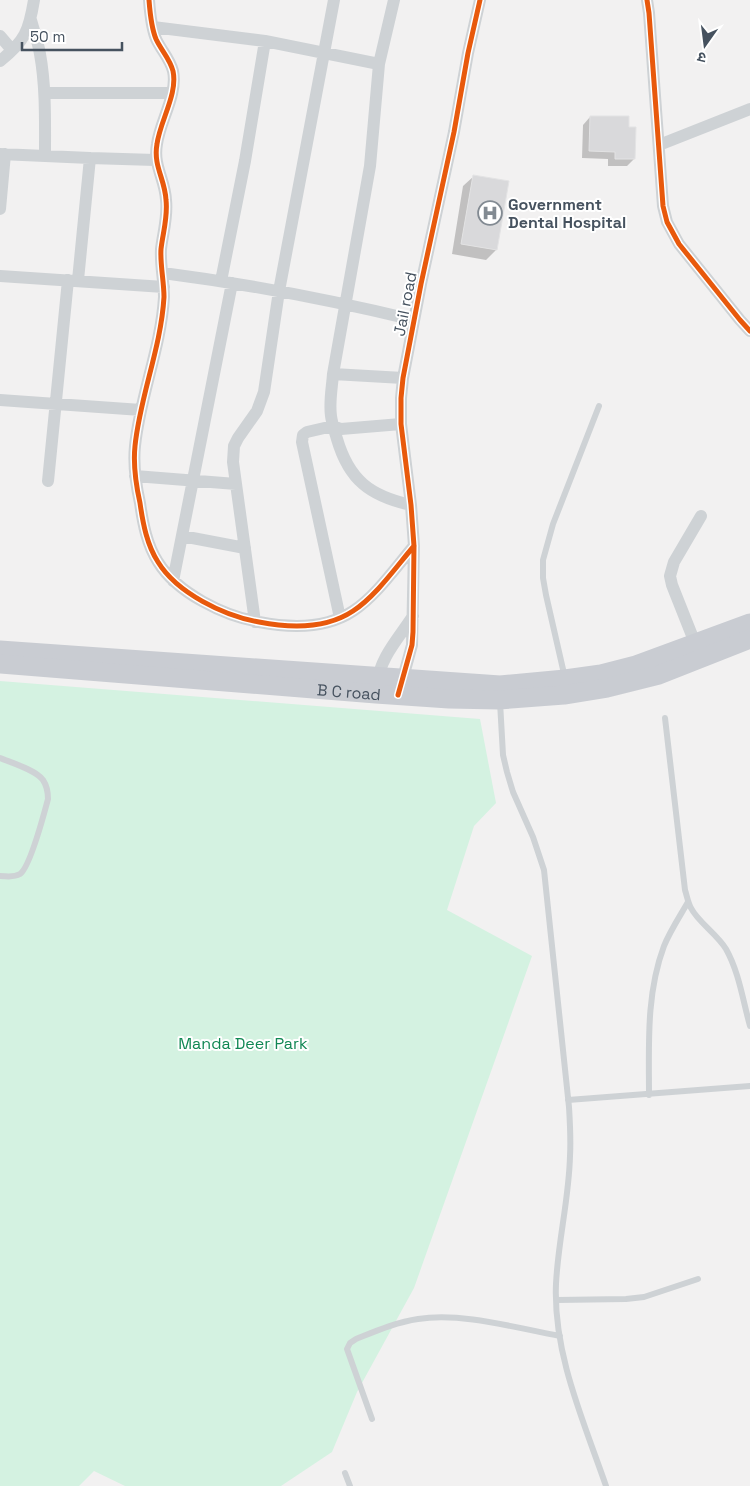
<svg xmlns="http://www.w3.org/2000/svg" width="750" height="1486" font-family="'Space Grotesk','Noto Sans Devanagari',sans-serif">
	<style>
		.green { fill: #d4f2e1 }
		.shadow { fill: #0003 }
		.building { fill: #d9d9db; stroke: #e3e3e4 }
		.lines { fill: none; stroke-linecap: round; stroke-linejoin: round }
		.service { stroke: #ced2d5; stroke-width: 6 }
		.minor { stroke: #ced2d5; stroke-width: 12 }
		.primary { stroke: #c9ccd2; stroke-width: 19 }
		.cycleway-casing { stroke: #fff; stroke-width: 8 }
		.cycleway { stroke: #e8590c; stroke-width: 5 }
		.labels { text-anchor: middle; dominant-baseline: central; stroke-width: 4; stroke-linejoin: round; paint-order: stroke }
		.poi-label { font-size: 16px; font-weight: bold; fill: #46525f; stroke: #fff; text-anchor: start }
		.street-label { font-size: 16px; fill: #46525f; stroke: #fff }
		.park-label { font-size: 16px; fill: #108753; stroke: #fff }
	</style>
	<rect width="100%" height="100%" fill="#f2f1f1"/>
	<!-- green -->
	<path class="green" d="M0 681 480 719 496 803 474 826 447 910 532 956 414 1288 357 1392 332 1452 281 1486H125L94 1471 79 1486H0Z"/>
	<!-- shadow -->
	<path class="shadow" d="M590 117 628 128 634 159 627 166H608V159L582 158 583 125Z
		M474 176 496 250 486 260 452 254 463 186Z"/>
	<!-- building -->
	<path class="building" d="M590 116H629V127H636L635 159H615V152L589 151Z
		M473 175 509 181 497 250 461 244Z"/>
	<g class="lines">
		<!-- service -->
		<path class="service" d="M565 678 546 595 543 578V560L553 524 599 406
			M500 702 503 755 507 772 513 792 533 837 544 870 569 1107C570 1123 571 1139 570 1156 569 1199 558 1241 556 1284 553 1354 584 1422 606 1486
			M665 718 685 890C687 896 688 903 691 908 698 922 717 934 726 949 739 972 743 1001 750 1026
			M0 758C12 763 36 770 43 780 47 786 48 792 48 799 44 814 30 867 20 874 13 878 7 876 0 876
			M649 1095C649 1045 646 994 664 946 670 931 680 916 688 902
			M568 1100 750 1086
			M557 1300 626 1299 644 1297 698 1279
			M372 1419 347 1349 350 1343 356 1339C376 1331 397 1322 418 1319 462 1312 516 1328 560 1336
			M345 1473 350 1486"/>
		<!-- minor -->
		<path class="minor" d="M149 0C150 13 151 27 156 39 161 50 170 59 173 71 178 94 160 121 157 144 153 166 165 179 166 200 168 217 163 232 161 249 160 265 164 281 164 297 161 348 140 396 135 446 133 465 136 485 140 503 143 524 147 545 158 562 177 593 224 616 259 622 290 628 326 629 353 611 376 596 396 567 414 546
			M647 0 649 13 663 206 667 222 679 244 740 320 750 331
			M31 20C34 31 38 42 40 54 46 87 45 122 45 156
			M153 27 265 41 379 64 394 0
			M0 36 12 50
			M0 61C25 41 29 31 34 0
			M379 64 370 166 333 374C332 388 329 402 331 416 332 424 335 432 337 439 349 480 370 496 411 505
			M45 93H172
			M659 145 750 109
			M0 154 90 158 155 160
			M0 209 5 154
			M163 273C248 284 331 300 414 320
			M0 276 164 287
			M78 280 90 158
			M221 281 245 161 265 41
			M333 374 403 378
			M0 400 141 410
			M135 476 236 484
			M48 481 68 280
			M182 536 245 548
			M173 581 232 283
			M340 618 302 442 303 435 307 432 333 426 341 429 401 424
			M255 622 233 462 234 446 238 438 257 411 264 392 279 291 334 0
			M695 643 672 585 670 576 674 562 701 516
			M377 684C380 657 399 638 413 616
			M401 685 412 645 414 546 411 505 401 424V398L403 378 421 284 454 132 468 53 480 0"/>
		<!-- primary -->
		<g class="primary">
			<path d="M0 650 500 685 565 679 601 674 636 665 750 623"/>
			<path id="s1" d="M0 664 376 694 449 699 499 700 564 695 607 688 659 675 750 639"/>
		</g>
		<!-- cycleway casing -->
		<g class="cycleway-casing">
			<path id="cycleway" d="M149 0C150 13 151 27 156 39 161 50 170 59 173 71 178 94 160 121 157 144 153 166 165 179 166 200 168 217 163 232 161 249 160 265 164 281 164 297 161 348 140 396 135 446 133 465 136 485 140 503 143 524 147 545 158 562 177 593 224 616 259 622 290 628 326 629 353 611 376 596 396 567 414 546
				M647 0 649 13 663 206 667 222 679 244 740 320 750 331
				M398 695 412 645 413 632 414 546 411 505 401 424V398L403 378 421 284 454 132 468 53 480 0"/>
		</g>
		<!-- cycleway -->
		<use href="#cycleway" class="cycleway"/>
	</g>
	<!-- icons -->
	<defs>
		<g id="hospital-ring" transform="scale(1.25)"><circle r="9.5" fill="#fff" stroke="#828a92" stroke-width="1.5"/><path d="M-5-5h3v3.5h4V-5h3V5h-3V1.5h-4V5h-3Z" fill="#828a92"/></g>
	</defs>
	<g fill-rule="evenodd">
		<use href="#hospital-ring" x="490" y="213"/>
	</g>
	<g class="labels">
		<!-- poi labels -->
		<g class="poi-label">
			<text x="508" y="204">Government<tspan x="508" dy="18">Dental Hospital</tspan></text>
		</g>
		<!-- street labels -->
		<g class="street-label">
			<text transform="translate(405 304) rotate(-79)">Jail road</text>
			<text stroke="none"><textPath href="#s1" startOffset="350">B C road</textPath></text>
		</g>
		<!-- park labels -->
		<g class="park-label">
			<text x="243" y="1043">Manda Deer Park</text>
		</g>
	</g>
	<!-- north arrow -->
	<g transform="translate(705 45) rotate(194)" stroke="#ffffff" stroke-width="4" paint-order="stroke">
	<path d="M0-4L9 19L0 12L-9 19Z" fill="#46525f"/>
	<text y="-8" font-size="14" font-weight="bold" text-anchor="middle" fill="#46525f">उ</text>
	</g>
	<!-- scale -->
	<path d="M22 42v8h100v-8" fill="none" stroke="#46525f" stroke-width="2.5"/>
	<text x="30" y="42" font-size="15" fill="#46525f" stroke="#ffffff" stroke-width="4" paint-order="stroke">50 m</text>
</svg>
